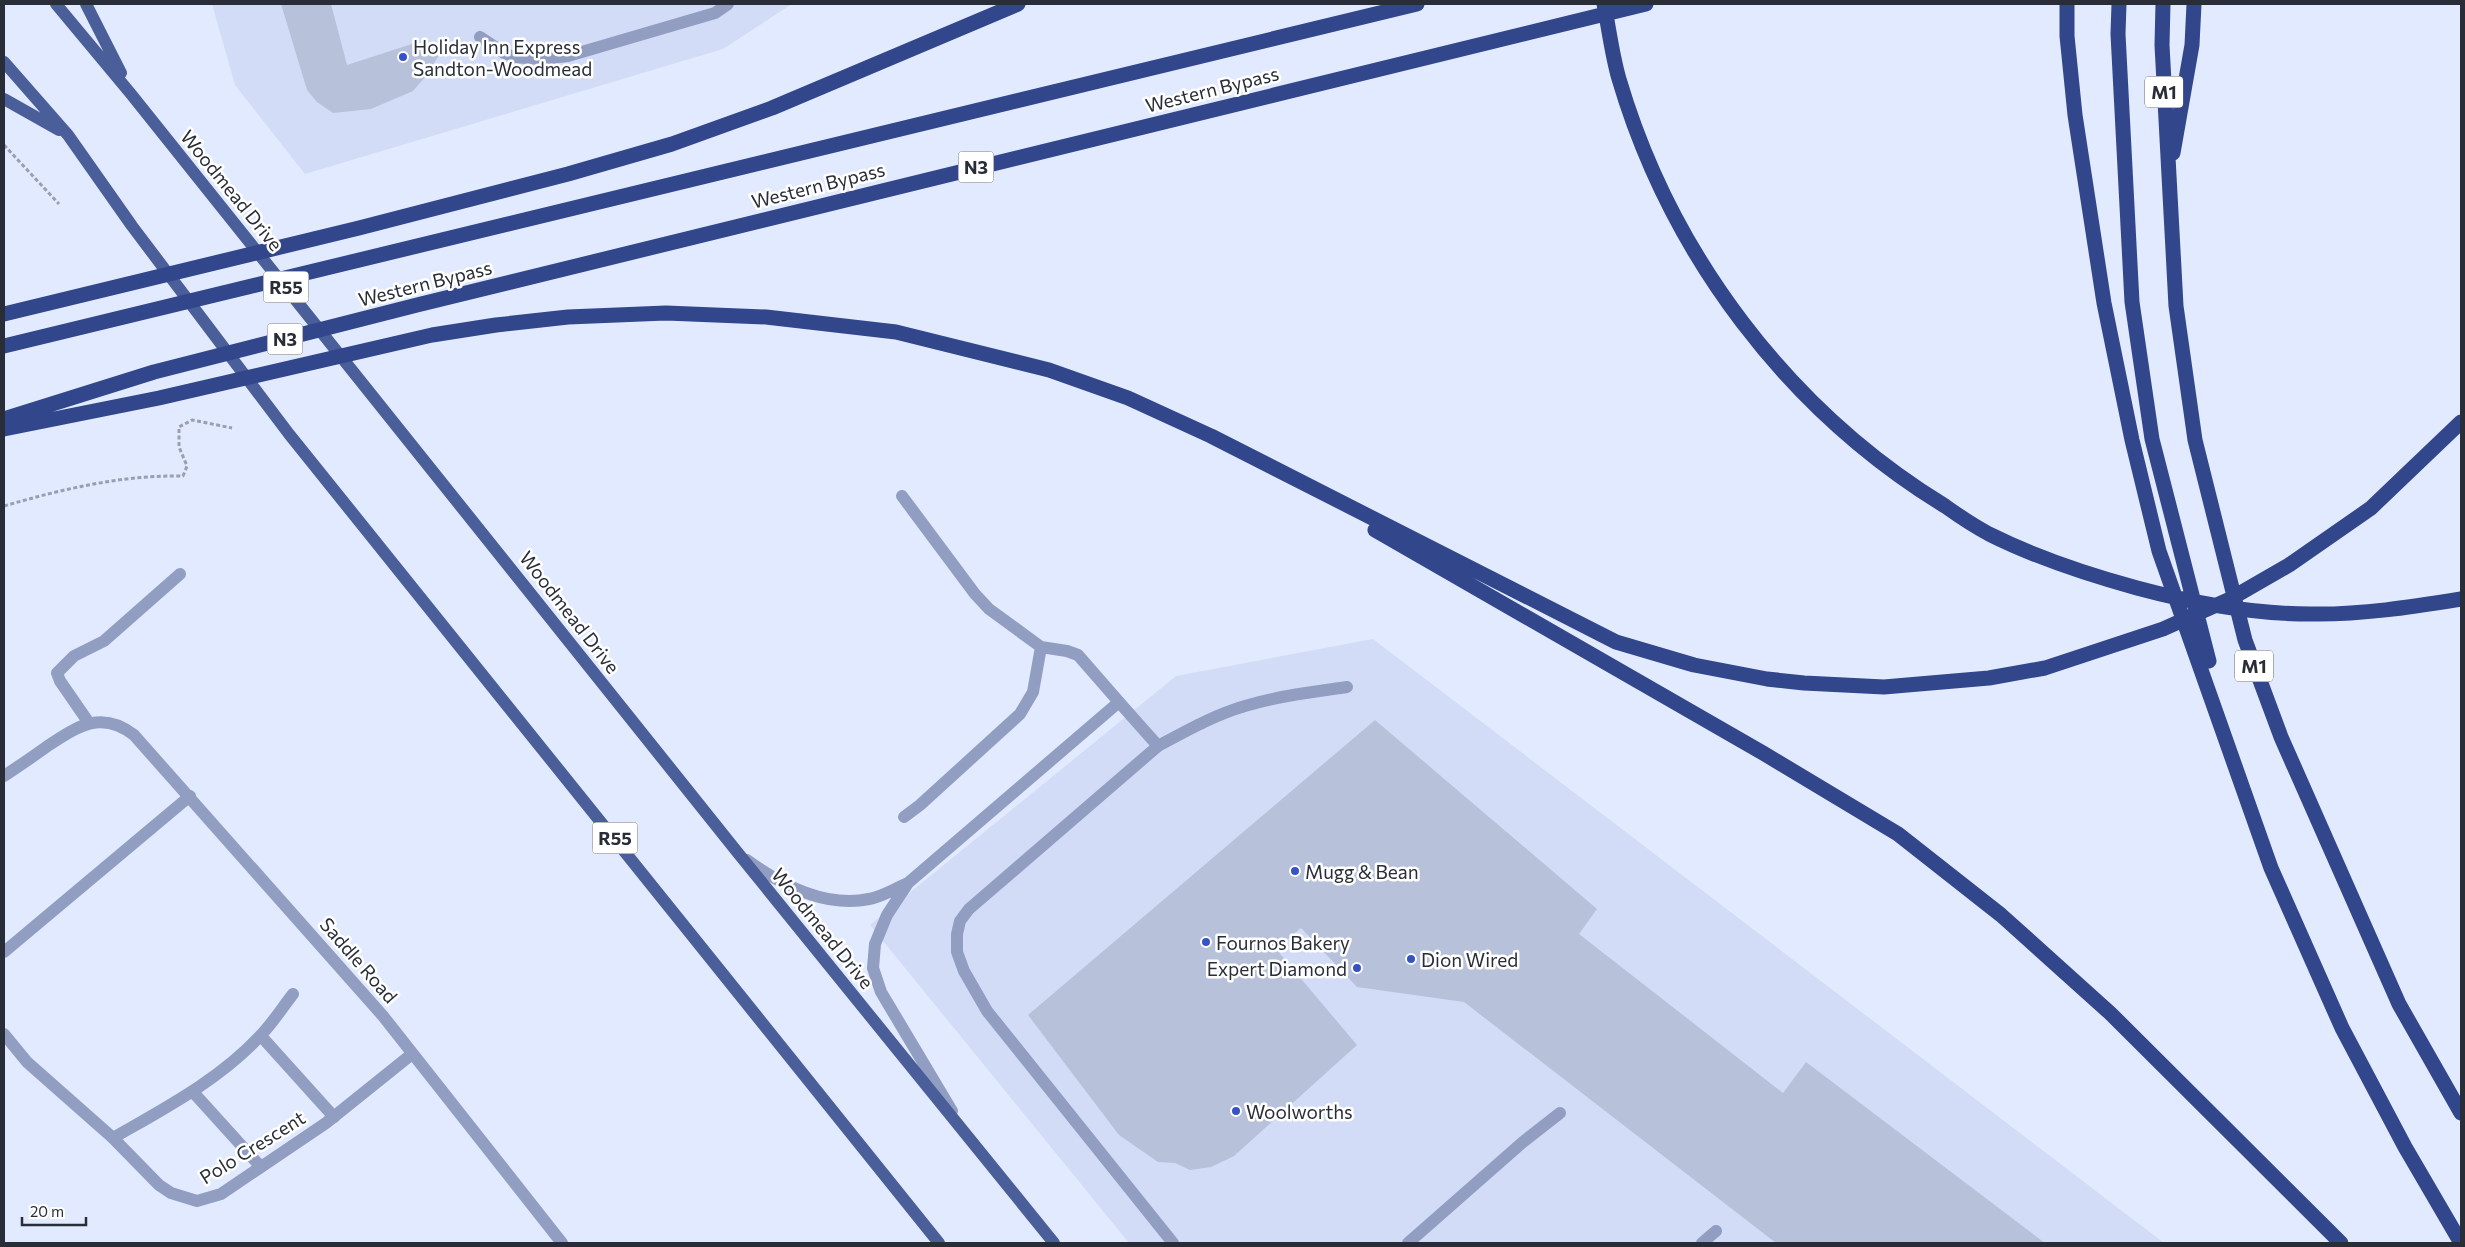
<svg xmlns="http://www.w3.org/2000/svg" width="2465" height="1247" font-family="Commissioner,sans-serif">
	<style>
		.built { fill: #d3dcf7 }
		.building { fill: #b7c1da }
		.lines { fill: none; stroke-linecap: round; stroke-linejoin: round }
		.path { stroke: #999fb0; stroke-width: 3; stroke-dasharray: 4 2.5; stroke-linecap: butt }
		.lane { stroke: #919ec1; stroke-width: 12 }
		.street { stroke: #919ec1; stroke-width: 12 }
		.primary { stroke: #4a5e9a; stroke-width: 12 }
		.highway { stroke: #32468b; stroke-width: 15 }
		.poi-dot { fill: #3752c4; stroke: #fff; stroke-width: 2 }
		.labels { text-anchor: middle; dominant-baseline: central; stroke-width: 5; stroke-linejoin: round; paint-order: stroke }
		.shield { fill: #fff; stroke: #696c73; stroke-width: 1 }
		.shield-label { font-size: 18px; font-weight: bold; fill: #292d37 }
		.poi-label { font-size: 19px; fill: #292d37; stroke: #fff; text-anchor: start }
		.street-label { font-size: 19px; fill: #292d37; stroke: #fff }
	</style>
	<rect width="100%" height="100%" fill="#e2eaff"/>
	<!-- built -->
	<path class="built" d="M212 4H792L723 49 305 174 235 85Z
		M1373 639 2164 1243H1129L870 925 1176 676Z"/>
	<!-- building -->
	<path class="building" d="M281 4H331L347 65 415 43 422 55 441 52 426 76 413 91 371 109 333 113 317 102 307 90Z
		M1375 720 1597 909 1579 934 1783 1093 1806 1062 2045 1243H1776L1464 1002 1357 987 1301 928 1276 949 1357 1045 1234 1156 1211 1167 1190 1170 1175 1163 1158 1162 1119 1135 1028 1015Z"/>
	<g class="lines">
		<!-- path -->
		<path class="path" d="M4 145 59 204
			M4 506C63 489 121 475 183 476L187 466 179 447V427L192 420 232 428"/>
		<!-- lane -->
		<path class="lane" d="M480 37 504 53 514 57 540 59 568 56 715 13 728 4
			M902 496 975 594 989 609 1041 647 1067 651 1078 655 1119 702
			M1158 746C1186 731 1214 715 1245 706 1278 696 1313 692 1347 687
			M904 817 920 805 1020 714 1033 692 1041 647
			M4 952 190 796
			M261 1036 334 1117
			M193 1092 260 1166
			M113 1138C165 1108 219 1080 260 1036 272 1024 282 1008 293 994
			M1408 1243 1523 1142 1560 1113
			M1702 1243 1716 1231"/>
		<!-- street -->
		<path class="street" d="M89 723 60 681 57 673 74 656 104 641 180 574
			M4 776C19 766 34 756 49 745 78 726 102 710 134 735L383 1016 562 1243
			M747 860C780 884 825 908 869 899 882 897 896 888 908 883
			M4 1034 27 1062 113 1138 159 1185 171 1193 197 1201 221 1194 326 1123 412 1054
			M952 1111 881 992 873 968 875 944 887 915 908 883 1119 702 1158 746 969 909 960 921 957 934V952L964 971 987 1011 1173 1243"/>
		<!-- primary -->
		<path class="primary" d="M56 4 131 94 738 853 1054 1243
			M86 4 121 73
			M4 62 68 135 132 226 289 434 939 1243
			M4 99 59 130"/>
		<!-- highway -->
		<path class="highway" d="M1604 4C1609 29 1612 55 1619 79 1671 255 1788 410 1945 506 1959 516 1974 526 1989 534 2037 558 2086 574 2137 588 2193 603 2252 614 2310 614 2361 615 2411 607 2461 599
			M2067 4V36L2075 115 2104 303 2132 440 2159 551 2271 868 2342 1028 2405 1147 2461 1243
			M2119 4 2118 34 2132 302 2152 439 2209 661
			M2163 4 2162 45 2176 306 2195 440 2245 640 2281 737 2399 1004 2461 1113
			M2173 153 2192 45 2194 4
			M4 314 359 228 568 174 672 144 772 108 1018 4
			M4 346 1417 4
			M4 419 154 372 417 305 1646 4
			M4 429 159 398 432 335 496 325 568 317 666 313 766 317 896 332 1049 370 1128 398 1211 436 1616 642 1694 665 1767 679 1804 683 1884 687 1989 678 2045 668 2163 629 2230 599 2289 565 2371 508 2461 422
			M1375 530 1763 753 1898 834 2001 915 2110 1013 2341 1243"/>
	</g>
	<!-- markers -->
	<g class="poi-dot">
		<circle cx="403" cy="57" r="5"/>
		<circle cx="1295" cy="871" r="5"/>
		<circle cx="1206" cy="942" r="5"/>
		<circle cx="1411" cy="959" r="5"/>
		<circle cx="1357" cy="968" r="5"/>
		<circle cx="1236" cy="1111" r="5"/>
	</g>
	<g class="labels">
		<!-- shield labels -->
		<g class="shield">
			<rect x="2145" y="76.5" width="38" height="31" rx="4"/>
			<rect x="958.5" y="151.5" width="35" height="31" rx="4"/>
			<rect x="263.5" y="271.5" width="45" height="31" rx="4"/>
			<rect x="267.5" y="323.5" width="35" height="31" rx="4"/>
			<rect x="2235" y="650.5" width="38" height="31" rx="4"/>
			<rect x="592.5" y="822.5" width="45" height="31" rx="4"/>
		</g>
		<g class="shield-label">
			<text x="2164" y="92">M1</text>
			<text x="976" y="167">N3</text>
			<text x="286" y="287">R55</text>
			<text x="285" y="339">N3</text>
			<text x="2254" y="666">M1</text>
			<text x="615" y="838">R55</text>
		</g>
		<!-- poi labels -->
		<g class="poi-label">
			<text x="413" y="46">Holiday Inn Express<tspan x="413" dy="22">Sandton-Woodmead</tspan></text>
			<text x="1305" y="871">Mugg &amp; Bean</text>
			<text x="1216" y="942">Fournos Bakery</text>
			<text x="1421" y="959">Dion Wired</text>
			<text x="1347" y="968" text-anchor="end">Expert Diamond</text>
			<text x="1246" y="1111">Woolworths</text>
		</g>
		<!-- street labels -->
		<g class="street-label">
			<text transform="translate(1212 89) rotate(-14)">Western Bypass</text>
			<text transform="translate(818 185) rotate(-14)">Western Bypass</text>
			<text transform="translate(232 190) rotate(51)">Woodmead Drive</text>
			<text transform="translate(425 283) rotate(-14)">Western Bypass</text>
			<text transform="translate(570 612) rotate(52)">Woodmead Drive</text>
			<text transform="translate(823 928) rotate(51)">Woodmead Drive</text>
			<text transform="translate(359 960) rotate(49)">Saddle Road</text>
			<text transform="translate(252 1147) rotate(-32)">Polo Crescent</text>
		</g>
	</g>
	<!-- border -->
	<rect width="2465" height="1247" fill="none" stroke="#292d37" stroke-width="10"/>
	<!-- scale -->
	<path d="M22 1217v8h64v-8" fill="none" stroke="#292d37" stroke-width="2.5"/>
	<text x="30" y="1217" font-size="15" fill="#292d37" stroke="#ffffff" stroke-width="4" paint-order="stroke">20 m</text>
</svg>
